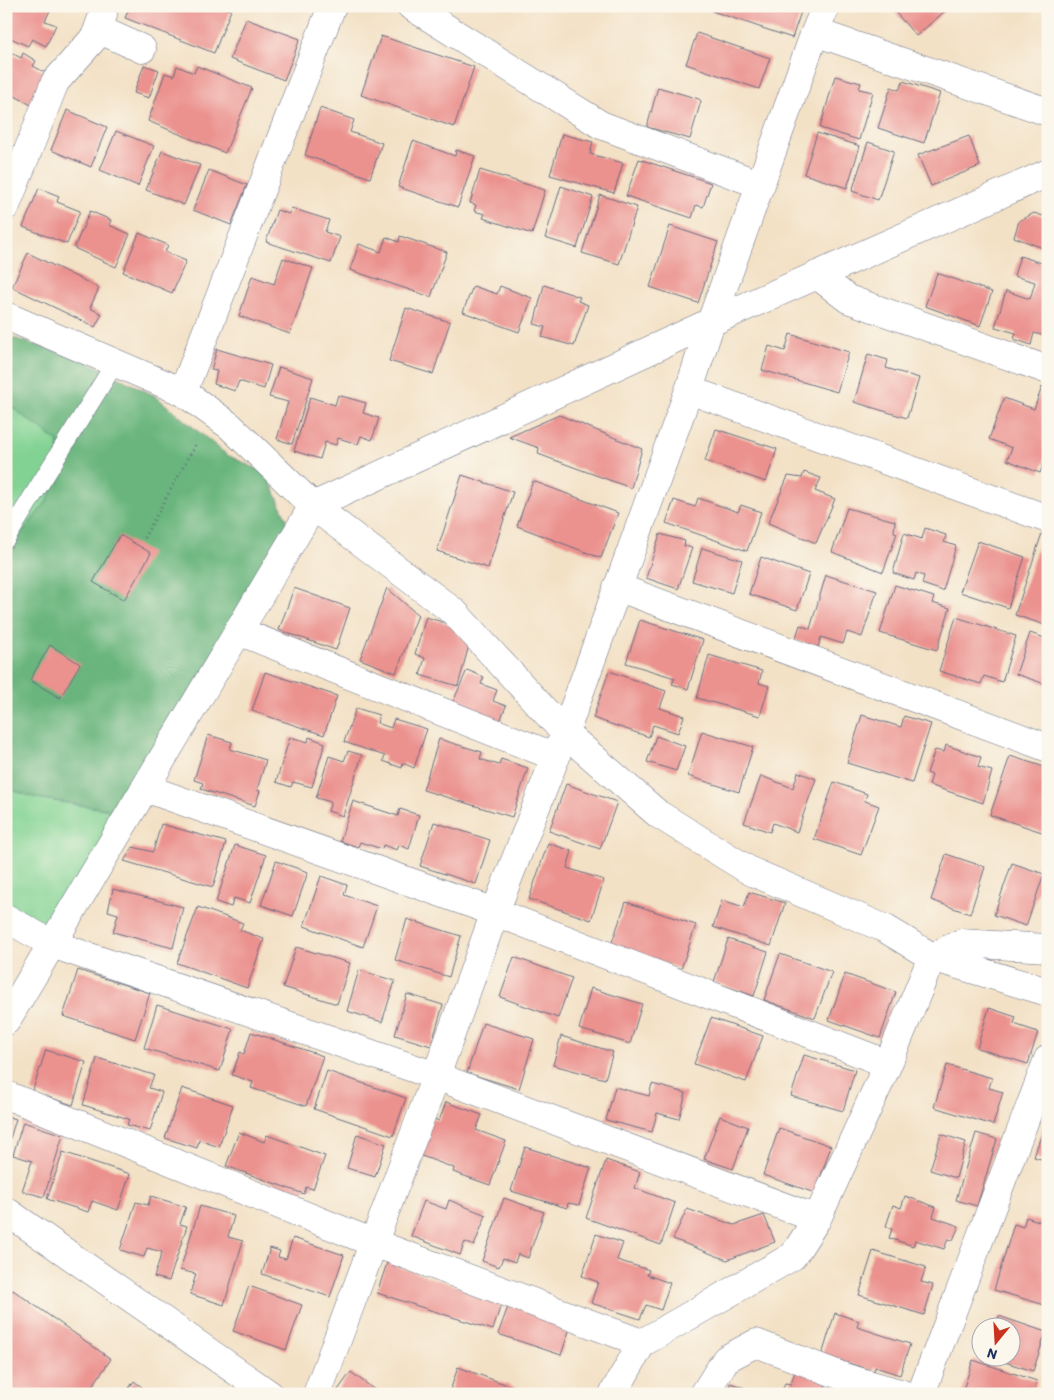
<svg xmlns="http://www.w3.org/2000/svg" width="1054" height="1400" font-family="Itim,sans-serif">
	<style>
		.green { fill: #82d393; stroke: #4e8178 }
		.forest { fill: #69b57d; stroke: #42726e }
		.building { fill: #eb918e }
		.lines { fill: none; stroke-linecap: round; stroke-linejoin: round }
		.service-casing { stroke: #676d82; stroke-width: 19 }
		.minor-casing { stroke: #676d82; stroke-width: 29 }
		.path { stroke: #676d82; stroke-width: 3; stroke-dasharray: 1 4; stroke-linecap: butt }
		.service { stroke: #fff; stroke-width: 18 }
		.minor { stroke: #fff; stroke-width: 28 }
	</style>
	<rect width="100%" height="100%" fill="#fbf7ec"/>
	<filter id="ink" filterUnits="userSpaceOnUse"><feTurbulence type="fractalNoise" baseFrequency=".02" numOctaves="2"/><feDisplacementMap in="SourceGraphic" scale="10" xChannelSelector="R" yChannelSelector="G"/><feConvolveMatrix kernelMatrix="1 2 1 2 8 2 1 2 1" color-interpolation-filters="sRGB"/></filter>
	<filter id="wash" filterUnits="userSpaceOnUse"><feTurbulence type="fractalNoise" baseFrequency=".0096" numOctaves="4" result="noise"/><feDisplacementMap in="SourceGraphic" scale="20" xChannelSelector="R" yChannelSelector="G"/><feGaussianBlur stdDeviation="1.12" result="paint"/><feColorMatrix in="noise" values="0 0 0 0 0 0 0 0 0 0 0 0 0 0 0 0 0 1.4 0 .05"/><feComposite in="paint" operator="in"/></filter>
	<g filter="url(#wash)">
		<rect width="100%" height="100%" fill="#f3e1c6"/>
		<!-- green -->
		<path class="green" d="M6 395 20 412 57 441 68 474 6 558Z
			M6 788 42 799 118 811 52 944 6 918Z"/>
		<!-- forest -->
		<path class="forest" d="M13 338 84 360 155 396 227 455 267 474 292 532 118 811 36 798 6 788V559L24 530 47 501 63 468 57 441 14 409 6 400V341Z"/>
		<g id="blocks">
			<!-- building -->
			<path class="building" d="M6 6H52L45 21 56 25 46 46 32 39 28 46 6 36Z
				M130 6H222L231 10 214 53 125 18Z
				M713 6H803L792 38 712 11Z
				M890 6H951L916 36Z
				M246 19 300 39 284 80 230 59Z
				M697 33 770 58 759 89 686 64Z
				M381 36 474 67 454 127 361 95Z
				M6 50 21 58 23 53 36 61 33 66 48 74 31 105 6 91Z
				M144 65 159 70 149 98 134 93Z
				M177 66 194 73 197 66 252 88 225 153 148 121 165 73 174 76Z
				M835 76 861 83 859 89 873 92 859 140 820 128Z
				M903 81 940 93 924 143 878 128 891 87 899 90Z
				M658 87 699 99 701 101 690 139 647 127Z
				M320 108 354 120 350 132 382 143 370 178 305 155Z
				M67 110 107 127 91 167 51 150Z
				M116 131 154 146 138 186 100 170Z
				M817 133 860 146 847 188 804 174Z
				M562 134 593 142 590 154 623 163 614 193 550 175Z
				M969 136 980 166 931 186 918 155Z
				M413 141 455 156 456 150 475 156 458 207 398 187Z
				M868 142 894 151 878 200 852 191Z
				M162 151 200 165 184 205 146 190Z
				M639 159 711 183 703 207 696 205 692 218 626 196Z
				M209 170 247 185 231 225 193 210Z
				M480 170 545 190 532 234 483 218 485 214 474 211 476 205 470 203Z
				M561 186 593 197 577 248 545 238Z
				M39 188 59 196 57 202 80 211 67 244 23 227Z
				M600 195 637 207 619 264 582 253Z
				M1048 201V250L1014 237 1019 221 1034 213 1043 216Z
				M291 208 329 220 325 232 340 237 331 263 266 242 277 210 289 214Z
				M90 211 111 220 109 225 130 234 116 267 74 248Z
				M670 226 718 242 698 303 650 287Z
				M139 233 168 245 165 252 186 261 172 293 123 272Z
				M400 236 447 252 431 297 350 270 359 244 381 252 386 237 399 242Z
				M28 253 99 288 90 308 102 314 95 327 12 287Z
				M1020 256 1048 265V337L1034 333 1031 345 1014 339 1016 333 995 327 1006 291 1030 299 1035 282 1014 276Z
				M283 258 313 268 290 334 239 316 252 276 274 284Z
				M937 273 992 292 980 326 925 306Z
				M544 285 580 297 578 301 588 305 574 346 542 337 545 327 534 324Z
				M473 286 497 294 500 286 532 298 519 332 463 312Z
				M406 308 450 322 433 374 389 361Z
				M790 334 849 352 837 392 762 370 769 346 785 351Z
				M217 349 271 365 264 389 239 381 235 391 214 384 217 371 211 370Z
				M868 354 888 360 886 368 919 378 907 418 854 402Z
				M279 367 313 378 292 444 277 439 288 402 269 397Z
				M1042 387 1048 389V452L1040 473 1007 460 1012 448 989 439 1004 398 1034 409Z
				M338 395 366 403 363 413 379 418 372 440 361 436 358 444 338 438 336 445 325 442 320 459 294 451 310 397 335 405Z
				M559 415 642 449 631 488 538 454 539 448 509 437Z
				M716 429 777 449 766 482 705 461Z
				M804 472 821 478 815 491 835 499 816 543 768 523 788 476 802 478Z
				M462 475 513 492 488 568 437 551Z
				M533 481 618 513 601 558 517 526Z
				M698 498 738 512 741 505 761 512 747 551 666 523 674 500 695 507Z
				M847 508 895 521 894 532 897 533 883 572 832 552Z
				M1044 527 1048 528V626L1015 615Z
				M925 528 946 535 944 542 956 546 943 591 922 584 924 576 916 573 914 580 893 573 904 533 922 539Z
				M660 534 685 541 684 546 692 548 678 589 646 578Z
				M120 535 151 553 124 600 93 582Z
				M978 541 1025 557 1008 608 960 592Z
				M702 548 742 560 732 593 692 581Z
				M761 557 809 574 797 610 749 594Z
				M826 575 877 591 862 637 847 632 843 644 821 637 818 647 795 640 800 625 810 629Z
				M895 585 934 597 932 603 950 608 937 650 880 633Z
				M294 588 350 608 336 650 279 630Z
				M387 588 418 615 396 673 360 659Z
				M426 617 449 624 469 645 458 686 420 675 425 658 415 654Z
				M956 617 1016 636 1002 682 984 676 981 684 939 671Z
				M640 620 703 640 688 689 672 684 675 678 626 663Z
				M1030 633 1048 639V685L1016 674Z
				M50 645 80 664 60 698 30 680Z
				M709 655 762 671 759 683 769 686 760 716 697 698Z
				M467 670 484 677 481 684 497 690 493 701 506 706 500 721 453 702Z
				M609 671 666 691 660 708 684 716 678 733 653 725 649 737 593 718Z
				M265 672 337 696 324 735 252 711Z
				M356 708 379 715 377 723 391 728 394 719 427 729 414 768 403 763 402 768 383 761 385 756 344 742Z
				M862 715 901 727 904 716 931 724 912 783 847 763Z
				M702 731 753 747 739 792 688 776Z
				M208 735 232 742 230 749 266 760 257 790 260 791 255 806 201 789 203 783 194 780Z
				M656 736 685 746 676 771 647 762Z
				M290 737 308 742 309 737 325 743 312 787 293 782 291 787 276 782Z
				M439 739 482 752 480 759 499 765 501 759 528 768 512 817 423 790Z
				M946 745 981 757 978 767 992 771 983 803 929 785 932 775 927 773 935 750 944 752Z
				M348 751 362 755 343 816 328 811 331 802 316 798 329 756 344 761Z
				M1010 756 1048 768V834L990 815Z
				M798 772 816 779 797 832 773 823 770 832 744 823 761 776 793 788Z
				M834 782 867 794 865 801 879 806 861 855 814 839Z
				M566 784 617 802 600 849 549 831Z
				M353 801 398 816 400 809 419 815 409 849 399 845 397 850 383 845 382 849 360 842 358 847 340 841Z
				M434 822 490 840 476 884 420 866Z
				M161 824 226 842 213 887 124 861 133 847 153 852Z
				M548 843 572 851 567 868 604 880 591 920 529 899Z
				M235 845 266 855 250 903 234 898 231 907 216 902Z
				M946 854 985 867 970 914 931 900Z
				M276 861 308 872 293 916 261 905Z
				M1012 863 1044 874 1026 926 994 915Z
				M321 876 347 885 344 895 377 906 363 947 304 926Z
				M113 889 183 907 173 948 113 932 118 914 108 911Z
				M749 892 785 903 771 946 713 927 722 900 744 907Z
				M626 902 696 925 681 969 611 945Z
				M198 907 243 923 240 930 264 939 247 988 177 963Z
				M407 919 461 936 449 977 395 960Z
				M728 939 768 952 754 996 714 982Z
				M296 947 350 963 337 1004 283 987Z
				M780 954 832 972 815 1018 764 1000Z
				M514 957 572 978 558 1018 500 997Z
				M78 970 150 993 135 1039 63 1016Z
				M359 970 395 981 382 1022 347 1011Z
				M845 974 896 992 880 1038 829 1020Z
				M591 988 642 1004 630 1044 579 1029Z
				M407 994 443 1005 431 1046 395 1035Z
				M157 1005 233 1029 220 1071 144 1048Z
				M989 1008 1016 1017 1014 1024 1038 1032 1028 1064 977 1048Z
				M711 1018 763 1036 746 1082 694 1064Z
				M483 1023 534 1039 519 1089 467 1073Z
				M251 1032 323 1056 306 1106 251 1088 253 1082 232 1075 240 1052 244 1054Z
				M561 1036 613 1052 605 1079 553 1065Z
				M46 1050 86 1062 73 1105 32 1092Z
				M804 1055 855 1070 843 1111 791 1096Z
				M97 1058 154 1075 149 1088 162 1092 150 1131 127 1125 129 1119 83 1105Z
				M947 1065 992 1078 989 1088 1003 1092 993 1125 934 1107Z
				M327 1071 406 1098 393 1136 314 1109Z
				M652 1084 686 1093 679 1119 657 1113 652 1132 606 1120 615 1087 649 1096Z
				M182 1088 233 1105 219 1147 199 1140 197 1148 165 1138Z
				M446 1102 482 1115 476 1130 506 1141 490 1185 453 1172 454 1168 419 1155 432 1118 439 1121Z
				M1048 1114V1161L1034 1157Z
				M6 1116 16 1119 7 1148H6Z
				M720 1116 748 1127 733 1169 704 1159Z
				M23 1122 63 1135 44 1197 22 1191 32 1161 13 1155Z
				M779 1128 831 1146 815 1193 763 1175Z
				M239 1132 264 1142 267 1135 325 1156 313 1189 306 1187 304 1194 226 1166Z
				M976 1133 997 1139 977 1206 956 1200Z
				M357 1134 386 1144 375 1177 347 1168Z
				M941 1134 966 1142 956 1178 930 1170Z
				M525 1147 591 1168 579 1205 568 1203 567 1208 511 1191Z
				M63 1152 130 1174 118 1210 92 1201 88 1212 47 1199Z
				M606 1160 640 1172 635 1188 675 1203 661 1245 586 1218Z
				M151 1196 186 1207 180 1224 187 1226 169 1281 154 1277 162 1252 147 1248 144 1257 120 1250 136 1202 148 1205Z
				M905 1196 936 1207 933 1217 959 1226 953 1240 948 1239 944 1249 915 1240 913 1246 889 1238 892 1229 886 1226 893 1205 901 1208Z
				M504 1198 544 1212 528 1258 518 1254 515 1262 503 1258 499 1267 482 1261Z
				M449 1200 486 1215 474 1246 465 1242 460 1255 411 1236 424 1201 446 1209Z
				M200 1206 234 1216 228 1237 243 1241 224 1305 190 1294 196 1274 180 1270Z
				M687 1209 734 1225 764 1215 775 1242 727 1260 673 1239Z
				M1026 1217 1048 1224V1306L994 1290 1014 1224 1023 1227Z
				M596 1234 623 1243 617 1260 649 1270 647 1275 670 1283 661 1310 646 1305 640 1319 591 1303 598 1282 582 1276Z
				M293 1238 344 1255 330 1297 262 1274 270 1248 280 1251 278 1257 286 1259Z
				M873 1251 926 1267 921 1282 933 1285 924 1315 859 1295Z
				M387 1263 502 1301 493 1330 377 1293Z
				M249 1286 302 1305 286 1350 233 1331Z
				M13 1290 111 1359 87 1394H6V1299Z
				M509 1304 571 1325 561 1355 498 1334Z
				M835 1313 859 1321 857 1327 910 1344 900 1375 875 1367 874 1371 822 1355Z
				M999 1316 1046 1332 1033 1371 992 1358H1012V1328H995Z
				M973 1360 1037 1381 1033 1394 962 1393Z
				M458 1367 532 1394H449Z
				M795 1371 827 1381 823 1394H781L785 1383 791 1384Z
				M351 1372 380 1394H335Z
				M134 1381 151 1394H125Z
				M730 1383 761 1393V1394H727Z"/>
		</g>
	</g>
	<g filter="url(#ink)">
		<use href="#blocks" fill-opacity="0" stroke="#676d82" stroke-width="1"/>
		<g class="lines">
			<!-- service casing -->
			<g class="service-casing">
				<path id="service" d="M6 539 115 363"/>
			</g>
			<!-- minor casing -->
			<g class="minor-casing">
				<path id="minor" d="M411 6 601 125 761 185
					M98 29 142 49
					M815 32 1048 112
					M6 206 55 82 95 37 103 15 102 6
					M817 275 848 299 1048 370
					M6 316 183 392 230 426 313 506 454 612 565 733 658 814 750 871 886 929 932 957 1048 992
					M689 390 1048 519
					M183 392 332 6
					M617 587 1048 748
					M238 631 556 757
					M145 788 495 912 888 1064
					M6 918 52 944 436 1076 817 1219
					M6 1021 313 506 711 322 1048 173
					M6 1095 374 1243 642 1343
					M6 1211 269 1394
					M317 1394 436 1076 495 912 565 733 689 390 711 322 815 32 826 6
					M613 1394 642 1343 793 1256 817 1219 888 1064 932 957 961 943 1047 948 1048 947
					M704 1394 726 1359 756 1343 847 1378 903 1394
					M921 1394 1048 1059"/>
			</g>
			<!-- path -->
			<path class="path" d="M144 538 197 442"/>
			<!-- service -->
			<use href="#service" class="service"/>
			<!-- minor -->
			<use href="#minor" class="minor"/>
		</g>
	</g>
	<!-- margin -->
	<rect width="1054" height="1400" fill="none" stroke="#fbf7ec" stroke-width="25"/>
	<!-- north arrow -->
	<g transform="translate(996 1342) rotate(198)"><circle r="24" fill="#fbf7ec" stroke="#a1a7b3"/>
	<path d="M0-4L9 19L0 12L-9 19Z" fill="#c8321e"/>
	<text y="-8" font-size="14" font-weight="bold" text-anchor="middle" fill="#1b2f5e">N</text>
	</g>
</svg>
